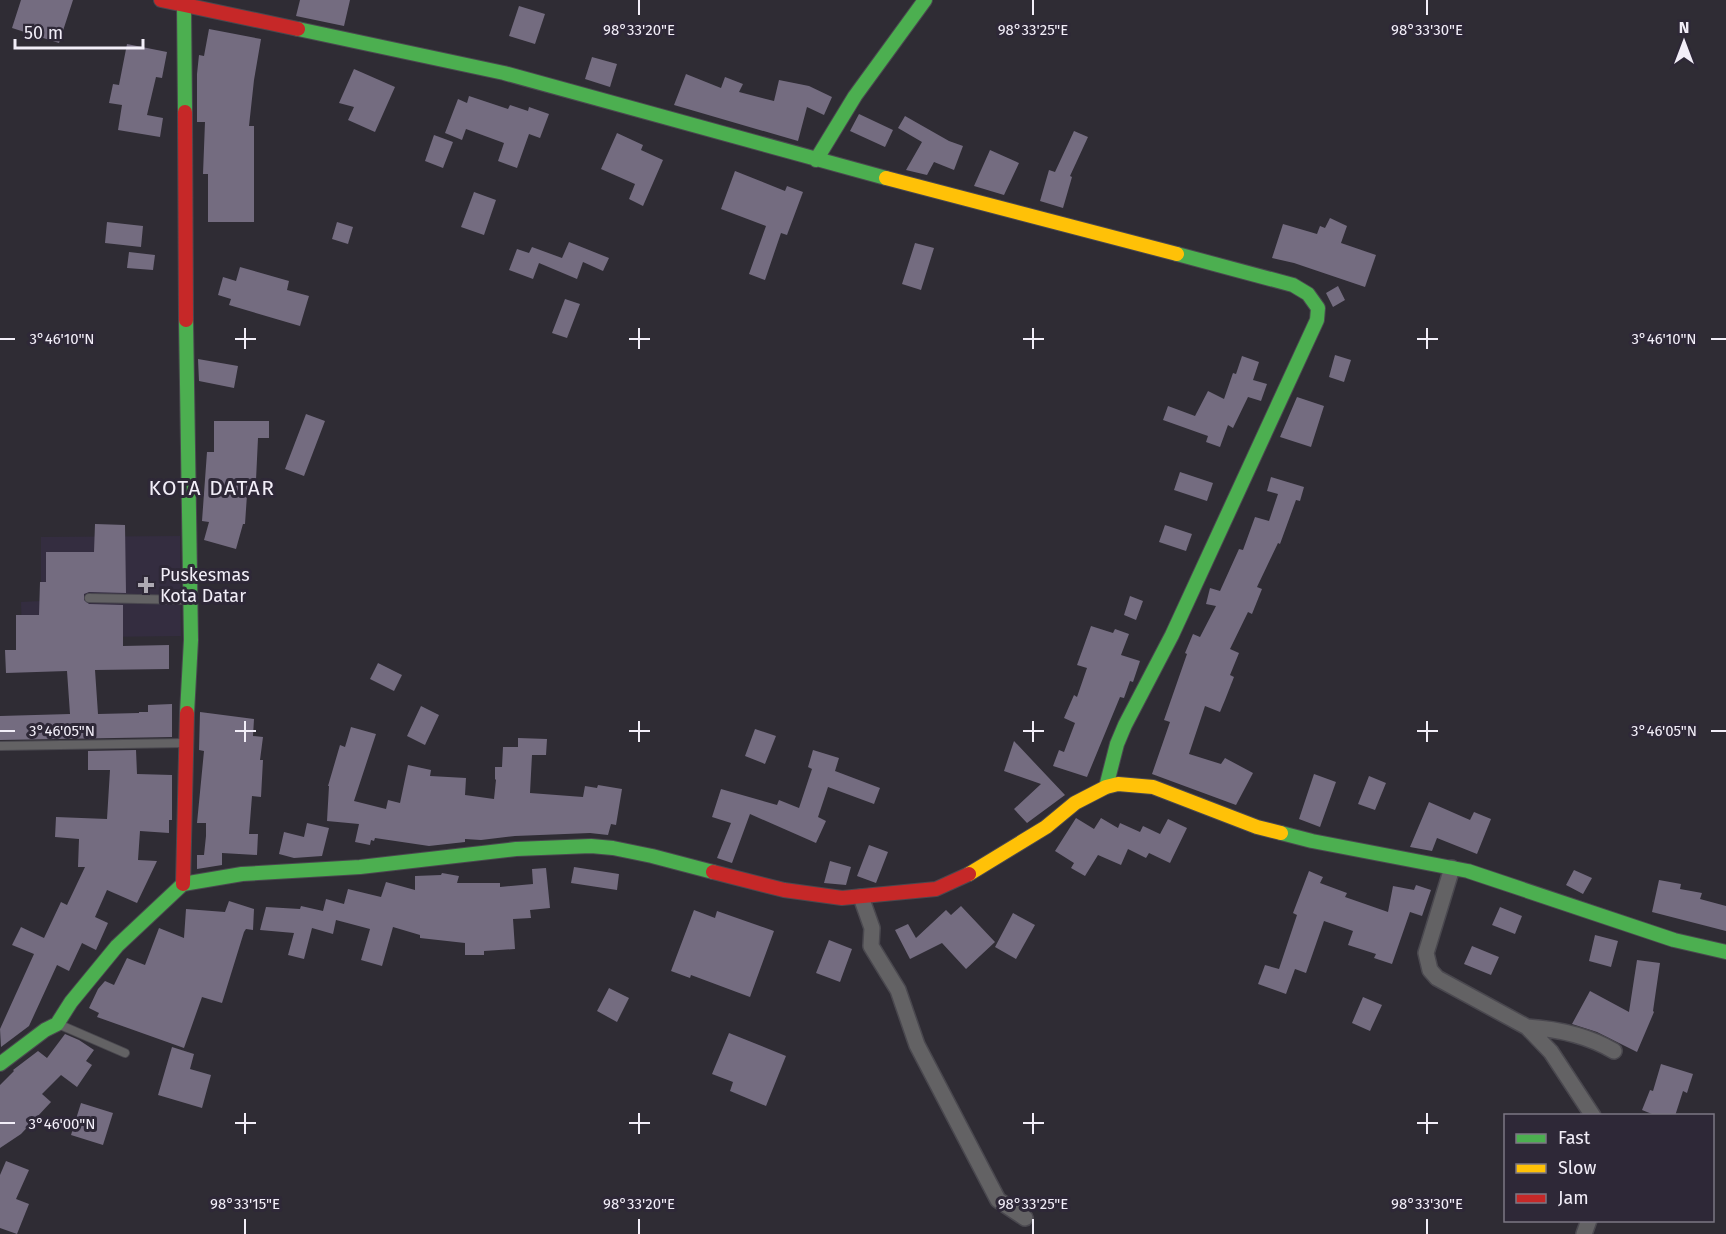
<svg xmlns="http://www.w3.org/2000/svg" width="1726" height="1234" font-family="'Fira Sans',sans-serif">
	<style>
		.built { fill: #342d40 }
		.building { fill: #746c80 }
		.lines { fill: none; stroke-linecap: round; stroke-linejoin: round }
		.lane-casing { stroke: #4a484f; stroke-width: 10 }
		.street-casing { stroke: #4a484f; stroke-width: 18 }
		.fast-casing { stroke: #4a484f; stroke-width: 16 }
		.slow-casing { stroke: #4a484f; stroke-width: 16 }
		.jam-casing { stroke: #4a484f; stroke-width: 16 }
		.lane { stroke: #636264; stroke-width: 8 }
		.street { stroke: #636264; stroke-width: 15 }
		.fast { stroke: #4caf50; stroke-width: 14 }
		.slow { stroke: #ffc107; stroke-width: 14 }
		.jam { stroke: #c62828; stroke-width: 14 }
		.ticks { fill: none; stroke: #f2eef8; stroke-width: 2 }
		.poi-dot { fill: #aeaab3; stroke: #2e2837; stroke-width: 2 }
		.labels { text-anchor: middle; dominant-baseline: central; stroke-width: 6; stroke-linejoin: round; paint-order: stroke }
		.poi-label { font-size: 18px; fill: #f2eef8; stroke: #2e2837; text-anchor: start }
		.quarter-label { font-size: 21px; letter-spacing: 1.5px; fill: #f2eef8; stroke: #2e2837 }
		.ticks-label { font-size: 15px; text-anchor: middle; fill: #f2eef8; stroke: #2e2837; stroke-width: 6; stroke-linejoin: round; paint-order: stroke }
	</style>
	<rect width="100%" height="100%" fill="#2f2c34"/>
	<!-- built -->
	<path class="built" d="M180 536 181 636 22 638 21 602 41 601V537Z"/>
	<!-- building -->
	<path class="building" d="M21 0H73L59 43 12 28Z
		M300 0H350L344 26 296 16Z
		M519 6 545 14 535 44 509 36Z
		M209 29 261 39 254 80 249 126H254V222H208V174H203L205 122H197V74L199 55 204 56Z
		M127 44 167 52 162 78 156 77 147 115 163 118 160 137 118 130 122 105 109 103 113 84 119 85Z
		M592 57 617 64 610 87 585 79Z
		M354 69 395 87 375 132 348 120 354 107 339 103Z
		M686 74 721 88 725 77 743 84 739 92 774 101 779 80 809 86 832 97 824 115 807 107 798 141 674 105Z
		M469 96 508 109 510 105 528 111 529 107 549 114 540 138 529 134 517 168 498 161 504 143 466 129 462 140 445 133 458 99 467 103Z
		M859 114 893 130 885 147 850 131Z
		M905 116 949 141 963 146 954 170 934 162 927 175 906 170 922 142 898 128Z
		M1074 131 1088 137 1070 176 1072 177 1063 208 1040 201 1049 170 1055 172Z
		M617 133 643 145 641 150 663 160 643 206 629 199 635 184 601 169Z
		M434 135 453 142 443 168 425 161Z
		M990 150 1019 163 1004 195 974 186Z
		M735 171 785 191 787 186 803 192 787 235 781 233 765 280 749 274 766 226 721 209Z
		M474 192 496 200 484 235 461 227Z
		M1330 218 1347 226 1341 243 1376 255 1365 287 1294 263 1272 258 1283 224 1317 234 1320 226 1325 228Z
		M107 222 143 226 141 247 105 243Z
		M337 222 353 227 348 244 332 239Z
		M569 242 609 258 603 271 583 262 577 279 539 263 533 279 509 270 517 249 529 253 532 247 562 258Z
		M915 243 934 248 921 290 902 284Z
		M129 252 155 255 153 270 127 268Z
		M240 267 289 281 287 290 309 296 300 326 229 305 231 299 218 295 223 277 236 281Z
		M1338 286 1345 300 1333 307 1326 293Z
		M565 299 580 304 567 338 552 333Z
		M1335 355 1351 360 1344 382 1329 377Z
		M1242 356 1259 362 1253 380 1267 384 1261 401 1248 397 1233 428 1228 425 1220 447 1206 442 1208 436 1163 420 1168 406 1195 416 1208 391 1224 399 1233 373 1236 374Z
		M198 359 238 366 234 388 199 381Z
		M1297 397 1324 406 1311 447 1280 437Z
		M306 414 325 421 304 476 285 469Z
		M214 421H269V438H258L256 480H248L245 524H243L236 549 204 540 209 522 202 521 207 452H214Z
		M1180 472 1213 483 1207 501 1174 490Z
		M1271 477 1304 487 1300 501 1296 500 1280 544 1278 543 1257 587 1262 589 1252 614 1248 612 1230 649 1239 653 1230 675 1234 677 1225 700 1220 712 1205 706 1189 754 1221 764 1225 758 1253 773 1236 805 1152 774 1170 722 1164 720 1187 654 1185 653 1193 634 1200 637 1216 606 1206 604 1210 588 1220 591 1239 549 1243 550 1255 517 1269 521 1278 494 1267 491Z
		M95 524 125 525 126 593 89 592 84 594V600L89 604 123 605V646L169 645V669L95 670 98 714 139 713V712H148V705L172 704V737L0 740V716L70 714 67 671 6 673 5 650H16V615H39L40 582H46V552H94Z
		M1165 525 1192 534 1186 551 1159 542Z
		M1130 596 1143 601 1136 620 1124 615Z
		M1091 626 1113 633 1115 629 1129 634 1121 655 1140 661 1133 682 1130 681 1124 698 1120 697 1087 777 1053 766 1059 750 1064 752 1075 723 1064 718 1074 695 1077 697 1087 668 1077 665Z
		M378 663 402 675 394 691 370 679Z
		M421 706 439 715 425 745 407 736Z
		M200 712 254 719 253 736 263 737 260 760H263L261 797 252 796 249 834H258L257 855 222 853V865L197 869V855H204L206 836V823H197L204 751 199 750Z
		M351 727 376 734 354 801 386 809 388 800 400 803 408 765 431 770 430 776 466 778 465 795 494 799 496 780 495 779V767H502L503 747H518V738L547 739 546 755H532L530 793 583 797 585 786 597 788 598 785 622 789 616 825 611 824 608 835 590 833 515 836 481 840 465 839V842L429 846 375 838 374 841 371 840 370 845 355 842 359 824 327 821 329 786H328L340 745 345 747Z
		M755 729 776 736 765 764 745 756Z
		M1014 741 1065 795 1027 823 1014 809 1041 784 1004 771Z
		M136 750 137 774 172 775V820H169V833L140 831 138 860 157 861 137 903 107 890 95 917 108 923 96 950 82 943 69 971 57 965 29 1026 1 1047 0 1029 34 954 12 945 21 927 44 938 61 902 67 905 85 867H78L79 839 55 837 56 817 107 819 110 770H88V751Z
		M813 750 839 758 835 771 880 788 874 804 828 787 818 817 826 821 816 843 750 814 732 863 717 858 731 823 712 817 721 789 777 805 779 800 799 808 812 769 808 767Z
		M1314 774 1336 782 1320 827 1299 819Z
		M1369 776 1386 783 1375 810 1358 804Z
		M1429 802 1470 820 1474 812 1491 819 1477 854 1437 838 1432 851 1410 847Z
		M1076 818 1094 829 1101 818 1118 828 1120 823 1140 832 1143 826 1160 834 1168 819 1187 828 1170 863 1149 853 1146 858 1128 849 1121 865 1098 855 1085 876 1071 868 1074 863 1055 851Z
		M307 823 329 828 322 856 294 858 279 854 284 832 304 837Z
		M869 845 888 852 876 883 857 876Z
		M830 861 851 867 846 885 824 883Z
		M574 867 619 874 617 890 571 883Z
		M546 868 550 908 530 910 531 918 513 919 515 949 484 951V955H465V943L420 938V935L393 927 382 966 361 960 370 929 336 920 333 934 312 928 304 959 288 955 294 933 260 930 266 907 300 909 301 906 323 911 326 899 344 904 348 889 381 897 386 882 415 890V876L441 875 442 873 459 876 457 883H500V887L533 884 532 869Z
		M1574 870 1592 878 1583 894 1566 885Z
		M1309 871 1323 877 1320 883 1347 893 1345 897 1388 912 1393 886 1414 890 1416 885 1431 890 1422 916 1410 912 1392 964 1374 958 1376 954 1348 945 1353 931 1324 921 1306 973 1295 969 1286 994 1258 984 1265 965 1279 969 1297 915 1293 913Z
		M1659 880 1681 884 1680 889 1702 893 1700 899 1726 906V931L1652 912Z
		M229 901 254 909 253 930 246 929 244 932 222 1003 202 997 184 1048 97 1017 99 1013 89 1008 98 989 105 981 114 985 127 958 145 965 159 928 184 938 186 909 225 912Z
		M961 906 995 942 966 969 942 943 910 959 895 930 908 924 916 938 946 910 951 915Z
		M1500 907 1522 916 1515 934 1492 925Z
		M694 910 715 918 717 911 774 931 750 997 691 975 690 978 671 971Z
		M1013 913 1035 925 1016 959 995 947Z
		M1595 935 1618 941 1611 967 1589 961Z
		M829 940 852 949 840 982 816 973Z
		M1472 946 1499 957 1491 975 1464 964Z
		M1637 960 1660 963 1653 1011 1654 1012 1637 1052 1597 1032 1572 1024 1590 991 1629 1012Z
		M609 988 629 998 617 1022 597 1011Z
		M1363 997 1382 1005 1370 1031 1352 1023Z
		M729 1033 786 1056 766 1106 730 1091 733 1082 712 1074Z
		M65 1034 79 1040 94 1050 86 1061 92 1065 77 1087 61 1075 42 1094 51 1102 21 1134 0 1148V1085L14 1071 13 1070 38 1051 47 1058Z
		M172 1047 194 1054 190 1069 211 1075 202 1108 158 1095Z
		M1661 1064 1693 1074 1687 1093 1683 1091 1675 1116H1657L1642 1110 1650 1090 1653 1091Z
		M81 1103 113 1113 103 1145 71 1135Z
		M6 1161 29 1170 16 1199 29 1204 17 1234 0 1228V1175Z"/>
	<g class="lines">
		<!-- lane casing -->
		<g class="lane-casing">
			<path id="lane" d="M89 598 189 600
				M0 746 184 743
				M58 1024 125 1053"/>
		</g>
		<!-- street casing -->
		<g class="street-casing">
			<path id="street" d="M1452 868 1426 953 1430 970 1437 978 1527 1027 1551 1052 1593 1116
				M861 897 872 928 871 946 898 990 917 1045 998 1200 1025 1218
				M1527 1027C1558 1029 1587 1035 1614 1051
				M1584 1234 1589 1220"/>
		</g>
		<!-- fast casing -->
		<g class="fast-casing">
			<path id="fast" d="M184 6 185 112
				M298 29 504 73 886 178
				M816 160 855 96 925 0
				M186 320 191 640 187 713
				M1106 787 1117 744 1125 725 1172 635 1317 320 1318 308 1308 294 1293 285 1177 254
				M1281 833 1312 841 1468 871 1674 940 1726 952
				M0 1064 45 1030 57 1024 71 1002 117 946 183 884 242 874 360 867 516 849 591 846 613 848 652 856 713 872"/>
		</g>
		<!-- slow casing -->
		<g class="slow-casing">
			<path id="slow" d="M886 178 1177 254
				M969 874 1046 827 1075 803 1106 787 1118 784 1153 787 1257 827 1281 833"/>
		</g>
		<!-- jam casing -->
		<g class="jam-casing">
			<path id="jam" d="M161 0 298 29
				M185 112 186 320
				M713 872 784 890 842 898 936 889 969 874
				M183 884 187 713"/>
		</g>
		<!-- lane -->
		<use href="#lane" class="lane"/>
		<!-- street -->
		<use href="#street" class="street"/>
		<!-- fast -->
		<use href="#fast" class="fast"/>
		<!-- slow -->
		<use href="#slow" class="slow"/>
		<!-- jam -->
		<use href="#jam" class="jam"/>
	</g>
	<!-- ticks -->
	<path class="ticks" d="M639 0V15M1033 0V15M1427 0V15M245 328V349M639 328V349M1033 328V349M1427 328V349M0 339H15M235 339H256M629 339H650M1023 339H1044M1417 339H1438M1711 339H1726M245 721V742M639 721V742M1033 721V742M1427 721V742M0 731H15M235 731H256M629 731H650M1023 731H1044M1417 731H1438M1711 731H1726M245 1113V1134M639 1113V1134M1033 1113V1134M1427 1113V1134M0 1123H15M235 1123H256M629 1123H650M1023 1123H1044M1417 1123H1438M245 1219V1234M639 1219V1234M1033 1219V1234M1427 1219V1234"/>
	<!-- markers -->
	<path class="poi-dot" d="M143 576h6v6h6v6h-6v6h-6v-6h-6v-6h6z"/>
	<g class="labels">
		<!-- poi labels -->
		<g class="poi-label">
			<text x="160" y="575">Puskesmas<tspan x="160" dy="21">Kota Datar</tspan></text>
		</g>
		<!-- quarter labels -->
		<g class="quarter-label">
			<text x="212" y="488">KOTA DATAR</text>
		</g>
	</g>
	<g class="ticks-label">
		<text x="639" y="35">98°33'20"E</text>
		<text x="1033" y="35">98°33'25"E</text>
		<text x="1427" y="35">98°33'30"E</text>
		<text x="62" y="344">3°46'10"N</text>
		<text x="1664" y="344">3°46'10"N</text>
		<text x="62" y="736">3°46'05"N</text>
		<text x="1664" y="736">3°46'05"N</text>
		<text x="62" y="1129">3°46'00"N</text>
		<text x="245" y="1209">98°33'15"E</text>
		<text x="639" y="1209">98°33'20"E</text>
		<text x="1033" y="1209">98°33'25"E</text>
		<text x="1427" y="1209">98°33'30"E</text>
	</g>
	<!-- legend -->
	<rect x="1504" y="1114" width="210" height="108" fill="#2e2837" stroke="#7c7784" stroke-width="1.5"/>
	<rect x="1516" y="1134" width="30" height="9" fill="#4caf50" stroke="#7c7784" stroke-width="1.5"/>
	<text x="1558" y="1144" font-size="18" fill="#f2eef8">Fast</text>
	<rect x="1516" y="1164" width="30" height="9" fill="#ffc107" stroke="#7c7784" stroke-width="1.5"/>
	<text x="1558" y="1174" font-size="18" fill="#f2eef8">Slow</text>
	<rect x="1516" y="1194" width="30" height="9" fill="#c62828" stroke="#7c7784" stroke-width="1.5"/>
	<text x="1558" y="1204" font-size="18" fill="#f2eef8">Jam</text>
	<!-- north arrow -->
	<g transform="translate(1684 42)" stroke="#2e2837" stroke-width="4.5" paint-order="stroke">
	<path d="M0-4.5L10 22L0 15L-10 22Z" fill="#f2eef8"/>
	<text y="-9" font-size="16" font-weight="bold" text-anchor="middle" fill="#f2eef8">N</text>
	</g>
	<!-- scale -->
	<path d="M15 39v9h128v-9" fill="none" stroke="#f2eef8" stroke-width="3"/>
	<text x="24" y="39" font-size="18" fill="#f2eef8" stroke="#2e2837" stroke-width="4.5" paint-order="stroke">50 m</text>
</svg>
